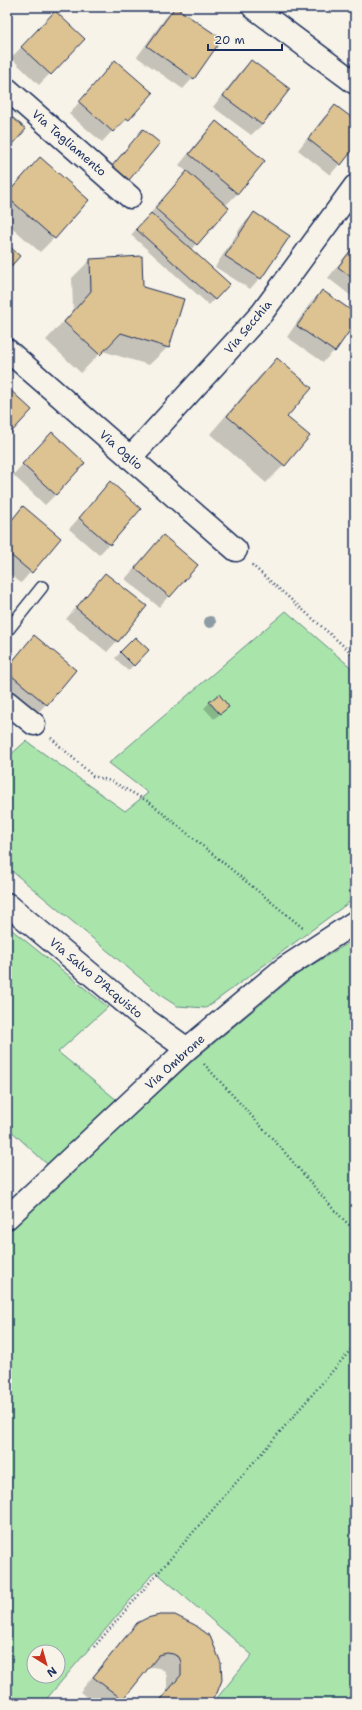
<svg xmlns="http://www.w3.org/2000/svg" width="362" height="1710" font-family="'Shantell Sans',sans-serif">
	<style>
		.green { fill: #a9e5ab; stroke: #628a84; fill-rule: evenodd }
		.shadow { fill: #0003 }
		.building { fill: #ddc292; stroke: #1b2f5e }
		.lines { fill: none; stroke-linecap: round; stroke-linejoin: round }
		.lane-casing { stroke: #1b2f5e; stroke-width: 14 }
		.street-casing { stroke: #1b2f5e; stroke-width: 25 }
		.path { stroke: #1b2f5e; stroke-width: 2.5; stroke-dasharray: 1 3; stroke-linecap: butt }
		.lane { stroke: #f7f3e8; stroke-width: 11 }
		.street { stroke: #f7f3e8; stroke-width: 22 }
		.tree { fill: #8d9ba4 }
		.labels { text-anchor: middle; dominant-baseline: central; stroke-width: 3; stroke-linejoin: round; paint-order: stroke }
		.street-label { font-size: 12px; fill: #1b2f5e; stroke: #f7f3e8 }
	</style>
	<rect width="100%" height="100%" fill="#f7f3e8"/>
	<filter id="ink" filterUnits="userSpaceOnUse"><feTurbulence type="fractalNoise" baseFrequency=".025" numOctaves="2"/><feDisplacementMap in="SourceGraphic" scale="8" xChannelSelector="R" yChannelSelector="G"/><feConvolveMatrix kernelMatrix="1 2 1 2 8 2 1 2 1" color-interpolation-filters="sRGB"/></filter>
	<g filter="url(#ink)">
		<!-- green -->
		<path class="green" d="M286 611 355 671V898L206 1008 177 1006 163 997 7 867V758L26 741 125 811 148 793 109 763Z
			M7 926 108 1007 58 1052 118 1101 48 1165 7 1127Z
			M355 939V1703H213L252 1655 155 1571 43 1703H7V1230L197 1057 297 974ZM34 1652H58V1676H34Z"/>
		<!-- shadow -->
		<path class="shadow" d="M176 7 193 78 183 89 137 57 165 18Z
			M44 23 83 39 39 85 11 58Z
			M115 61 152 93 117 130 115 128 102 142 69 114Z
			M251 61 262 125 251 135 213 107 240 72Z
			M335 106 355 122V146L330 175 298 150 324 117Z
			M216 122 238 193 226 205 191 250 229 284 209 305 131 235 187 172 179 165 205 133Z
			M143 130 159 144 118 190 102 177Z
			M40 158 54 238 40 252 7 223V193Z
			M254 214 260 278 250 289 215 267 243 224Z
			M355 244V299L328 278Z
			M90 260 142 287 168 347 149 365 102 351 81 373 46 340 73 311 72 278Z
			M322 291 355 314V321L334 351 323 362 287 337 311 302Z
			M277 359 284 465 266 483 210 434 259 377Z
			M41 444 56 494 45 505 13 475Z
			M110 483 109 544 99 555 69 529Z
			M23 508 60 538 21 583 7 572V525Z
			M163 536 196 565 159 607 125 579Z
			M105 574 117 641 107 652 66 619Z
			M34 636 46 704 36 715 7 691V667Z
			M135 638 148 650 128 671 115 658Z
			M210 702 228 707 214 719 204 708Z
			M160 1616 207 1703H157L167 1690V1677L165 1671 159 1668 152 1667 147 1668 118 1703H94L80 1692 123 1639 137 1624Z"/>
		<!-- building -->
		<path class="building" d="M7 7H14L7 15Z
			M175 7 222 39 194 79 147 46Z
			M55 11 85 39 51 75 21 47Z
			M115 60 153 93 129 120 126 118 113 132 79 102Z
			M251 60 290 89 262 125 223 96Z
			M335 105 355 120V147L341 165 308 139Z
			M13 118 26 129 9 149 7 147V124Z
			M216 121 265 161 238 194 189 154Z
			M143 129 160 143 129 180 112 166Z
			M40 157 89 200 55 239 7 197V194Z
			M187 171 229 208 197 245 155 208Z
			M254 212 290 236 261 279 225 256Z
			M151 213 230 284 215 300 136 229Z
			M7 244 20 256 7 271Z
			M355 245V280L338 267Z
			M142 256 143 287 184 299 169 348 121 333 100 355 64 322 91 291 90 259Z
			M322 290 355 313V323L335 352 297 326Z
			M277 358 312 388 287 417 310 436 285 466 227 416Z
			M7 387 32 410 7 437Z
			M52 432 85 463 56 495 22 464Z
			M110 481 141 509 110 545 79 518Z
			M23 506 61 538 32 573 7 552V526Z
			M163 535 198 565 170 597 135 568Z
			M105 573 147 606 118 642 76 608Z
			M34 635 76 670 47 705 7 672V668Z
			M135 637 149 650 134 666 120 652Z
			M219 694 229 707 220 714 209 702Z
			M160 1615H175L195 1625 210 1636 221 1663 222 1680 217 1693 208 1703H158L181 1675V1662L179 1657 173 1654 167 1653 159 1655 123 1700 93 1677 137 1623 147 1618Z"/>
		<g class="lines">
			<!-- lane casing -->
			<g class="lane-casing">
				<path id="lane" d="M7 631 42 587"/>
			</g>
			<!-- street casing -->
			<g class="street-casing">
				<path id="street" d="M253 7 355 83
					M7 89 130 197
					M7 350 236 550
					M130 458 262 313 355 186
					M7 702 34 724
					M7 904 141 1016 187 1049
					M7 1218 187 1049 283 969 355 922"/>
			</g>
			<!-- path -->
			<path class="path" d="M252 565 355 656
				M51 738 93 776 111 781 149 802 303 928
				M204 1064 281 1148 334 1210 355 1231
				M94 1647 355 1345"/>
			<!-- lane -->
			<use href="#lane" class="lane"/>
			<!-- street -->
			<use href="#street" class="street"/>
		</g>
		<!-- trees -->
		<circle class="tree" cx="210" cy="622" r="6"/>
	</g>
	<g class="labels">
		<!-- street labels -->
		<g class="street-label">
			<text transform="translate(69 143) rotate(41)">Via Tagliamento</text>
			<text transform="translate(248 327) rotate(-50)">Via Secchia</text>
			<text transform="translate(121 450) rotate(41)">Via Oglio</text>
			<text transform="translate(96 978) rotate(40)">Via Salvo D'Acquisto</text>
			<text transform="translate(175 1062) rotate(-42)">Via Ombrone</text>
		</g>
	</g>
	<!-- margin -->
	<rect width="362" height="1710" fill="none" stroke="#f7f3e8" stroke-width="24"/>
	<rect x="12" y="12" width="338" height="1686" fill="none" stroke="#1b2f5e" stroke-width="1.5" filter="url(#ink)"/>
	<!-- north arrow -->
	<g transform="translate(46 1664) rotate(143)"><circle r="19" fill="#f7f3e8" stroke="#9fa5b1"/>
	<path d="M0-3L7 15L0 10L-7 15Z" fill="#c8321e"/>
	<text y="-6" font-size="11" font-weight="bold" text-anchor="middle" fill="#1b2f5e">N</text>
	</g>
	<!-- scale -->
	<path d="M208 44v6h74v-6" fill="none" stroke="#1b2f5e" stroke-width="2"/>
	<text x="214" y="44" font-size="12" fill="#1b2f5e" stroke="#f7f3e8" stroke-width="3" paint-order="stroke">20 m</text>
</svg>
